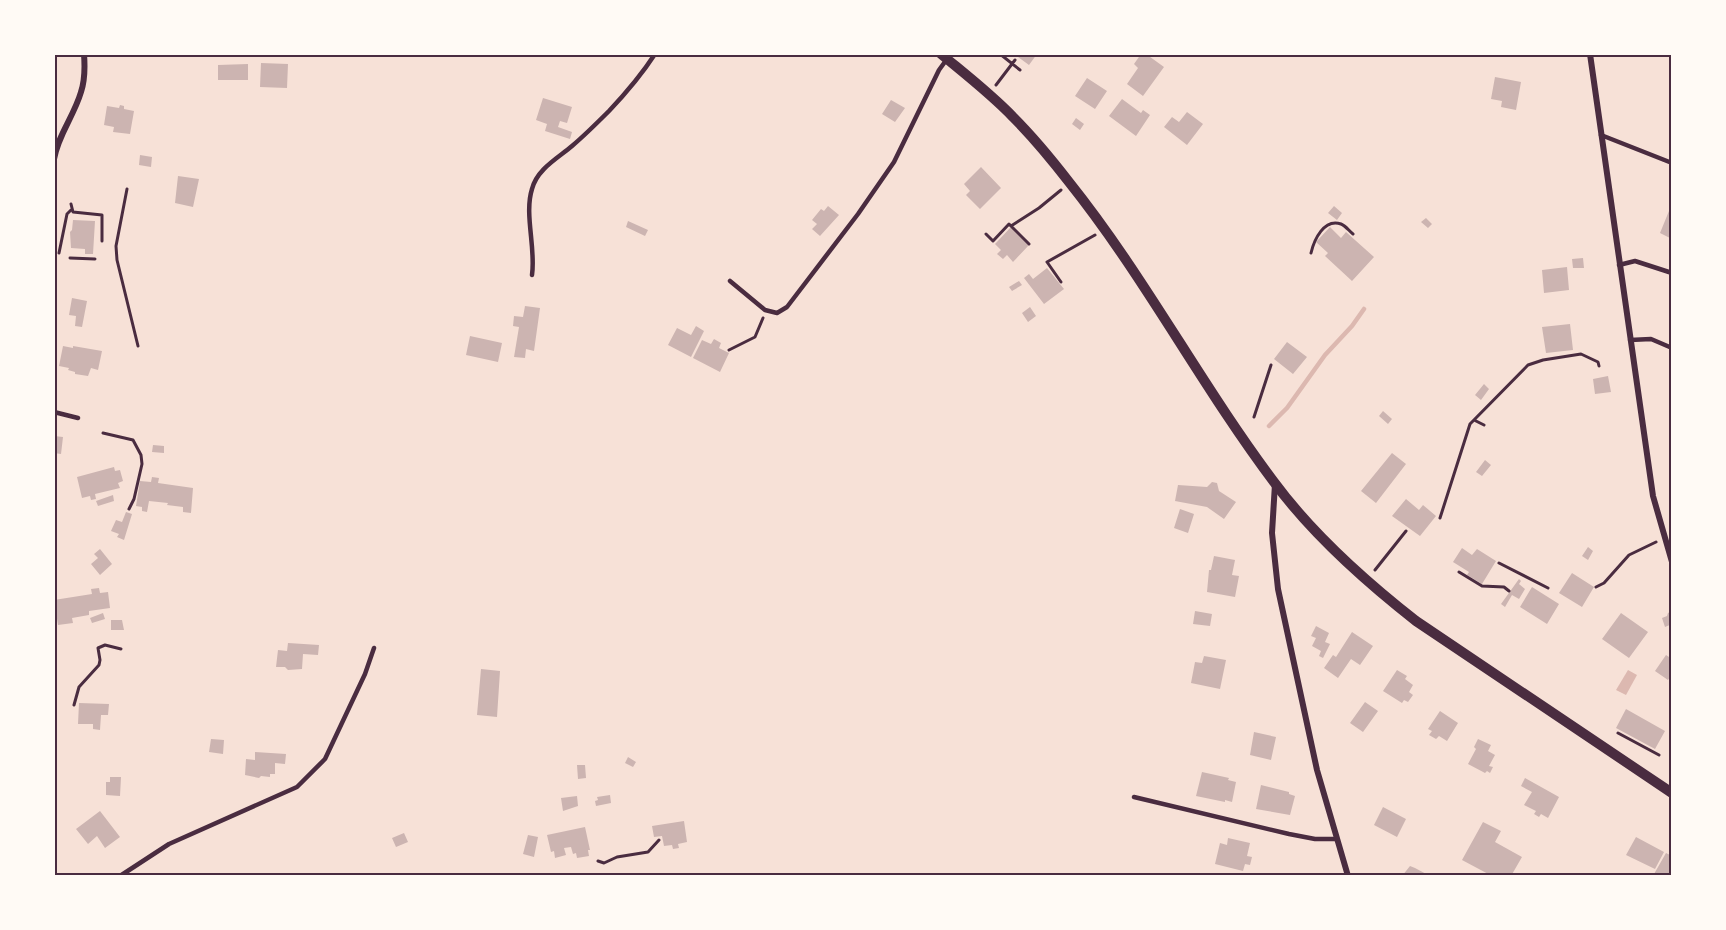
<svg xmlns="http://www.w3.org/2000/svg" width="1726" height="930" font-family="'Fira Sans Condensed',sans-serif">
	<style>
		.water { fill: #dcb8b0 }
		.lines { fill: none; stroke-linecap: round; stroke-linejoin: round }
		.stream { stroke: #dcb8b0; stroke-width: 4.5 }
		.building { fill: #ccb4b1 }
		.path { stroke: #4a2c40; stroke-width: 3 }
		.service { stroke: #4a2c40; stroke-width: 4.5 }
		.minor { stroke: #4a2c40; stroke-width: 6 }
		.tertiary { stroke: #4a2c40; stroke-width: 10 }
		.neatline { fill: none; stroke: #4a2c40; stroke-width: 2 }
	</style>
	<rect width="100%" height="100%" fill="#f7e1d7"/>
	<!-- water -->
	<path class="water" d="M1628 670 1637 675 1626 695 1616 690Z"/>
	<g class="lines">
		<!-- stream -->
		<path class="stream" d="M1269 426 1287 408 1325 355 1352 326 1364 309"/>
	</g>
	<!-- building -->
	<path class="building" d="M1014 54H1037L1029 65Z
		M1141 54H1146L1164 67 1143 96 1127 84 1138 68 1134 64Z
		M261 63 288 64 287 88 260 87Z
		M248 64V80H218V65Z
		M1495 77 1521 82 1516 110 1501 107 1502 101 1491 99Z
		M1087 78 1107 91 1095 109 1075 96Z
		M543 98 572 107 567 123 560 121 558 127 572 132 570 139 545 131 547 124 536 120Z
		M1122 99 1141 113 1143 110 1150 115 1136 136 1109 116Z
		M891 100 905 108 895 122 882 114Z
		M120 105 124 106V109L134 111 130 134 113 132 114 127 104 125 107 106 119 108Z
		M1187 112 1203 124 1187 145 1164 127 1172 117 1179 122Z
		M1076 118 1084 124 1080 130 1072 124Z
		M140 155 152 157 151 167 139 165Z
		M981 167 1001 188 980 209 966 195 970 191 964 184Z
		M178 176 199 179 193 207 175 203Z
		M828 206 839 215 820 236 812 229 817 224 812 220 821 209 824 211Z
		M1334 206 1342 213 1337 220 1328 213Z
		M1669 211 1672 213V239L1660 233Z
		M1426 218 1432 224 1428 228 1421 222Z
		M73 220 95 221 93 254H85V249L71 248 70 232 72 230Z
		M628 221 648 230 645 236 626 227Z
		M1011 227 1029 245 1013 262 1007 255 1003 259 997 254 1001 250 995 244Z
		M1330 227 1341 238 1346 232 1374 257 1352 281 1325 256 1328 253 1316 242Z
		M1583 258 1584 268H1573L1572 259Z
		M1567 267 1569 290 1544 293 1542 270Z
		M1047 268 1064 289 1044 304 1024 278 1029 274 1033 279Z
		M1019 281 1022 285 1012 291 1009 287Z
		M72 298 87 301 82 327 75 326 76 316 69 315Z
		M525 306 540 308 534 351 526 349 525 358 514 357 519 327 513 326 514 316 523 317Z
		M1030 307 1036 316 1028 322 1022 313Z
		M1570 324 1573 350 1546 353 1542 327Z
		M696 326 704 331 691 357 668 345 677 328 691 335Z
		M470 336 502 343 498 362 466 355Z
		M714 339 721 343 719 348 729 353 720 372 693 358 702 340 711 344Z
		M1287 342 1307 357 1293 374 1274 359Z
		M63 346 73 348V346L102 351 98 370 91 368 88 376 75 374V372L68 370 69 368 59 366Z
		M1608 376 1611 392 1595 394 1593 379Z
		M1484 384 1489 389 1481 400 1475 395Z
		M1383 411 1392 419 1388 424 1379 416Z
		M54 436 63 437 61 454 54 453Z
		M153 445 164 446V453L152 452Z
		M1392 453 1406 464 1376 503 1361 491Z
		M1485 460 1491 465 1482 476 1476 472Z
		M114 467 115 471 120 470 123 481 118 483 120 488 95 494 96 499 91 500 90 496 82 498 77 477Z
		M152 477 159 478 158 483 193 488 191 513 183 512V507L167 505 168 503 149 501 147 512 142 511V507L136 506 140 481 151 482Z
		M1212 482 1217 483 1219 491 1236 502 1224 519 1207 507 1175 501 1178 485 1207 487Z
		M113 495 114 501 98 506 96 501Z
		M1406 499 1419 510 1423 505 1436 516 1420 536 1392 516Z
		M1180 509 1194 514 1188 533 1174 528Z
		M126 512 132 514 124 540 117 537 119 534 111 531 116 520 122 522Z
		M1588 547 1593 551 1588 560 1582 556Z
		M1462 548 1472 555 1477 549 1496 561 1482 584 1467 575 1469 572 1453 562Z
		M100 549 112 564 100 575 91 564 98 558 94 554Z
		M1214 556 1235 560 1232 575 1239 576 1235 597 1207 592 1209 570H1211Z
		M1572 573 1594 587 1582 607 1559 593Z
		M1519 579 1521 581 1519 584 1525 589 1519 599 1512 595 1505 607 1501 604Z
		M1532 587 1559 604 1547 624 1520 607Z
		M99 588 100 593 108 592 110 608 89 611V615L72 618 73 623 58 625 54 600 92 594 91 589Z
		M1195 611 1212 614 1210 626 1193 624Z
		M1670 612 1672 613V624L1665 627 1662 618 1667 616 1668 613Z
		M103 613 105 619 92 623 90 618Z
		M1621 613 1648 632 1629 658 1602 639Z
		M111 620H122L124 630H111Z
		M1316 626 1329 633 1325 642 1330 644 1323 658 1319 656 1321 651 1312 646 1316 638 1311 636Z
		M1352 632 1373 646 1360 665 1351 659 1338 678 1324 668 1333 655 1336 657Z
		M288 643 319 645 318 655 303 654 302 669 288 670 285 667H276L278 650 287 651Z
		M1666 655 1672 659V674L1668 680 1655 671Z
		M1204 656 1226 660 1220 689 1191 683 1195 662 1202 663Z
		M481 669 500 671 497 717 477 715Z
		M1397 670 1407 676 1405 679 1413 685 1409 692 1413 695 1408 702 1404 700 1402 703 1383 691Z
		M1365 702 1378 711 1363 732 1350 723Z
		M79 703 109 704 108 715H101L100 730 93 729V724H78Z
		M1626 709 1665 731 1655 749 1616 728Z
		M1440 711 1458 723 1447 741 1439 736 1436 739 1429 735 1432 731 1428 729Z
		M1254 732 1276 737 1271 760 1250 755Z
		M211 739 224 740 223 754 209 752Z
		M1478 739 1491 745 1488 751 1495 755 1489 766 1493 767 1490 773 1487 771 1485 773 1468 764 1476 749 1474 747Z
		M255 752 286 754 285 764 275 763V774H270V777L261 776 259 778 245 775 246 759 255 760Z
		M628 757 636 762 633 767 625 763Z
		M577 765H585L586 778 578 779Z
		M1202 772 1229 778 1228 780 1236 782 1232 802 1225 800V802L1196 796Z
		M110 777H121L120 796 106 795V782H110Z
		M1525 778 1559 797 1548 818 1541 814 1539 817 1534 814 1536 811 1524 805 1532 792 1521 786Z
		M1261 785 1289 792V794L1295 796 1290 815 1256 809Z
		M610 795 611 803 596 806 595 801 598 800 597 797Z
		M577 796 578 806 563 811 561 798Z
		M1383 807 1406 819 1397 837 1374 825Z
		M100 811 120 837 105 848 97 836 88 844 76 829Z
		M684 821 687 842 678 844 679 848 673 849 672 845 664 846 662 836 654 837 652 826Z
		M1483 822 1501 831 1495 842 1522 857 1511 876H1492L1462 860Z
		M585 827 590 850H588L589 856 577 858 576 853 573 854 571 847 564 848 566 855 555 858 554 851 551 852 547 835Z
		M404 833 408 842 396 847 392 838Z
		M528 835 538 837 534 857 523 854Z
		M1636 837 1664 852 1655 869 1626 855Z
		M1228 838 1250 843 1247 856 1252 857 1250 865 1245 864 1243 871 1215 864 1220 843 1227 845Z
		M1666 853 1672 856V876H1657L1654 874Z
		M1410 866 1415 868 1430 876H1402Z"/>
	<g class="lines">
		<!-- path -->
		<path class="path" d="M1000 54 1020 70
			M996 85 1015 60
			M127 189 116 246 117 260 138 346
			M71 204 73 212 102 215V241
			M986 234 993 241 1009 224 1011 226
			M1029 244 1011 226 1039 208 1061 190
			M59 253 67 214 71 210
			M1311 253C1314 240 1324 218 1341 224 1346 226 1349 231 1353 234
			M70 258 95 259
			M1061 282 1047 262 1095 235
			M729 350 755 337 763 318
			M1254 417 1271 365
			M1474 420 1484 425
			M103 433 133 440 141 455 142 464 134 499 129 509
			M1440 518 1470 424 1528 365 1543 360 1581 354 1598 362 1599 366
			M1499 563 1548 588
			M1375 570 1406 531
			M1459 572 1482 586 1504 587 1509 591
			M1596 587 1604 583 1629 555 1656 542
			M74 705 79 687 99 665 100 660 98 648 105 645 121 649
			M1618 733 1659 755
			M598 861 604 863 617 857 648 852 659 840"/>
		<!-- service -->
		<path class="service" d="M1601 135 1672 163
			M1619 265 1635 261 1672 273
			M532 275C536 248 524 214 532 189 537 169 558 158 572 146 585 135 597 123 609 111 626 93 642 74 655 54
			M730 281 765 310 777 313 787 307 858 214 894 162 939 70 947 59
			M1630 340 1651 339 1672 348
			M54 412 78 418
			M1134 797 1289 834 1315 839H1335
			M120 876 169 844 297 787 325 759 365 674 374 648"/>
		<!-- minor -->
		<path class="minor" d="M1590 54 1653 496 1672 562
			M54 159C58 135 74 116 81 92 85 80 85 67 84 54
			M1275 484 1272 533 1278 589 1317 770 1348 876"/>
		<!-- tertiary -->
		<path class="tertiary" d="M941 54C965 74 991 94 1013 117 1033 137 1052 160 1069 182 1145 277 1201 385 1274 482 1313 535 1365 581 1416 621L1672 793"/>
	</g>
	<!-- border -->
	<rect width="1726" height="930" fill="none" stroke="#fffaf5" stroke-width="111"/>
	<rect x="56" y="56" width="1614" height="818" class="neatline"/>
</svg>
